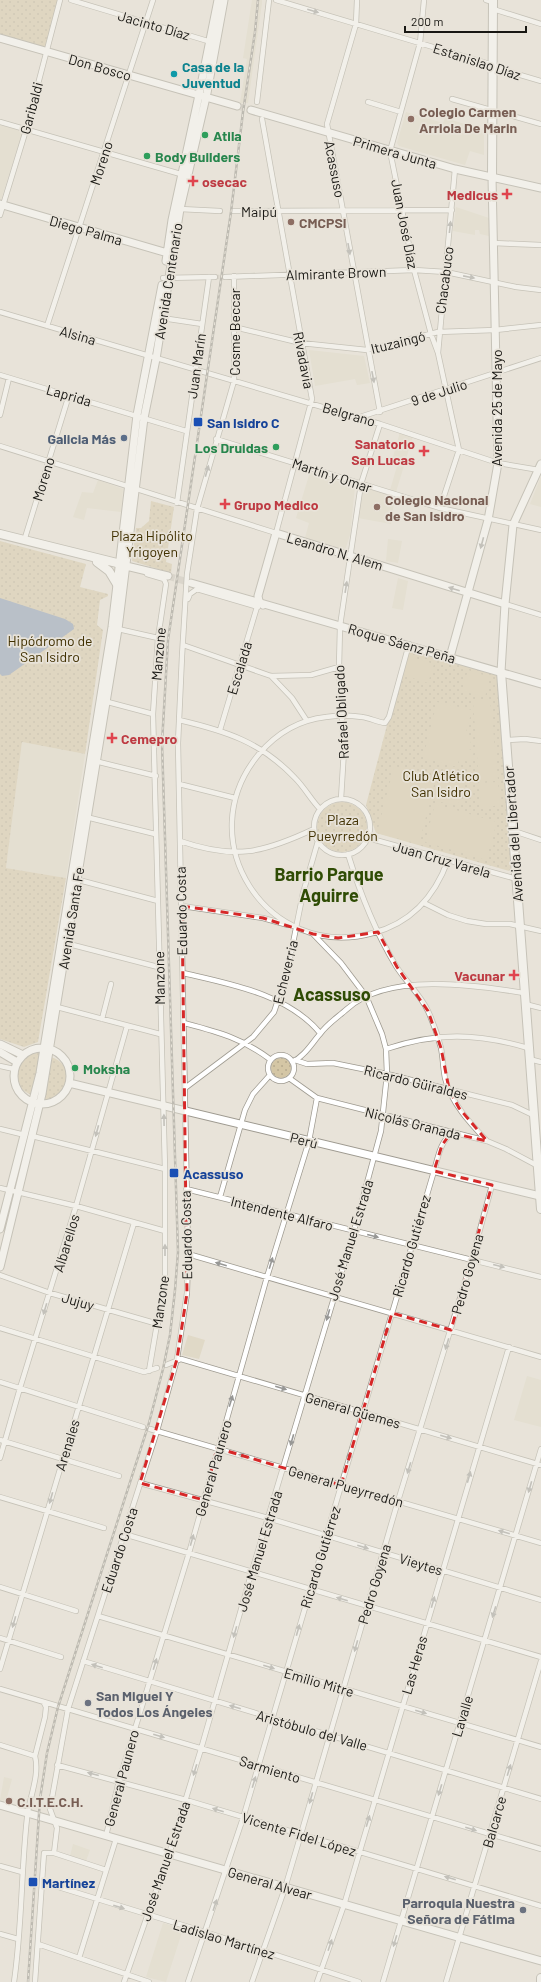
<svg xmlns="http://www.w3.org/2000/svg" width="541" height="1982" font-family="Barlow,sans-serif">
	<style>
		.built { fill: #e0d9c7 }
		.green { fill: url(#green-dots) }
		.pitch { fill: #d4c6a5 }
		.water { fill: #8294b3 }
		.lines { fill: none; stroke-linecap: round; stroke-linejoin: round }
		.street-tunnel { stroke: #c9c4bb; stroke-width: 4.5; stroke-dasharray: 4.5 2; stroke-linecap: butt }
		.secondary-tunnel { stroke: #c9c4bb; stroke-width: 7; stroke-dasharray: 7 3.5; stroke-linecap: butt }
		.street-casing { stroke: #9e9a90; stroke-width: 6 }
		.secondary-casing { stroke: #9e9a90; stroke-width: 9 }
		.primary-casing { stroke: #9e9a90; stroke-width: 10 }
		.street { stroke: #fff; stroke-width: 4.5 }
		.secondary { stroke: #fff; stroke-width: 7 }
		.primary { stroke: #fff; stroke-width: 8 }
		.rail-casing { stroke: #8a8780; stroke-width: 2.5 }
		.rail { stroke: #e8e3d9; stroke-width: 1; stroke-dasharray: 3; stroke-linecap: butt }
		.oneway { fill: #979795 }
		.marked { fill: none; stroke: #d62828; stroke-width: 3; stroke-dasharray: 8 5; stroke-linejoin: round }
		.culture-dot { fill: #0f9aa8; stroke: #e8e3d9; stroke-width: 1.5 }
		.education-dot { fill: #8d6e63; stroke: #e8e3d9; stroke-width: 1.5 }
		.leisure-dot { fill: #2e9e5b; stroke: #e8e3d9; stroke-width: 1.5 }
		.health-dot { fill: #e0444e; stroke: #e8e3d9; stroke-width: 1.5 }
		.transit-dot { fill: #1a4fb4; stroke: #e8e3d9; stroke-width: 1.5 }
		.service-dot { fill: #5c6f8a; stroke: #e8e3d9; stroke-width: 1.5 }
		.worship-dot { fill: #6b7280; stroke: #e8e3d9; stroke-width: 1.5 }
		.labels { text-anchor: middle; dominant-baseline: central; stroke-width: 3.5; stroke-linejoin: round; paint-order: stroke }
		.street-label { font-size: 14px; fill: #181713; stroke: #e8e3d9 }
		.culture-label { font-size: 14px; font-weight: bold; fill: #0d838f; stroke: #e8e3d9; text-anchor: start }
		.education-label { font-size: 14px; font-weight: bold; fill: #785e54; stroke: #e8e3d9; text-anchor: start }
		.leisure-label { font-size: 14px; font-weight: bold; fill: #27864d; stroke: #e8e3d9; text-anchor: start }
		.health-label { font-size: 14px; font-weight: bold; fill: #be3a42; stroke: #e8e3d9; text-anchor: start }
		.transit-label { font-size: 14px; font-weight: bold; fill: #164399; stroke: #e8e3d9; text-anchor: start }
		.service-label { font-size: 14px; font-weight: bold; fill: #4e5e75; stroke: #e8e3d9; text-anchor: end }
		.park-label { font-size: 14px; fill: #403000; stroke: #e8e3d9 }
		.worship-label { font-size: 14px; font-weight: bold; fill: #5b616d; stroke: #e8e3d9; text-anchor: start }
		.district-label { font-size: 18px; font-weight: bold; fill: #2f4c05; stroke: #e8e3d9 }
	</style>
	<defs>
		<pattern id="green-dots" width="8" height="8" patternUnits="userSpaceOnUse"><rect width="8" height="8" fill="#d4c6a5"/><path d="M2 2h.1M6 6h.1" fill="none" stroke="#b5a98d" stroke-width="1.8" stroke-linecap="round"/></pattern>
	</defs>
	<rect width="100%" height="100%" fill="#e8e3d9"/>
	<!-- built -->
	<path class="built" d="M252 0H262V3L248 103H240L247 59 243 58Z
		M406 112 443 123 445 118 484 130V155L470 151 465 165 399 146 397 143Z
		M0 125 23 131 1 200 0 199Z
		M456 207 489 218V236L480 234 479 230H475V235L453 231Z
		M309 350 364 356 370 383 357 385 355 379 315 386Z
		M400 432 413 436 396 492 390 490 397 466 391 464Z
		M310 472 355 487 350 535 345 550 305 538 309 523 296 518Z
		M541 476V507L530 504Z
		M98 480 123 489 121 512 87 508 84 520 73 517 82 492 93 493Z
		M364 488 395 496 391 524 358 518Z
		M388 539 402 541 398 563 386 561Z
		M398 578 408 581 403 610 392 608Z
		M22 742 85 754 66 878 6 868Z
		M188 1335 205 1340 199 1359 182 1355Z
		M527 1376 541 1380V1427L514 1420Z
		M4 1777 12 1779 6 1801 0 1800Z
		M73 1844 90 1850 86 1861 70 1856Z
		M163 1923 183 1929 166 1982 146 1977Z"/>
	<!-- green -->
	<path class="green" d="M0 0H59L45 48 0 35Z
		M151 501 174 507 166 562 172 564 171 573 132 561 136 528H141L149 521Z
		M0 541 86 564 80 587 108 594V596L100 600 97 625 103 630 85 754 22 742 6 868 66 878 38 1042 24 1047 0 1039Z
		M407 649 499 674 513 872 376 833 366 805Z
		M317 827a25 25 0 1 1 50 0a25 25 0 1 1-50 0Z
		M40 1053 32 1095C7 1086 14 1052 40 1053Z
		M51 1057C77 1065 71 1101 44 1099Z
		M271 1068a10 10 0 1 1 20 0a10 10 0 1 1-20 0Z"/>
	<!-- pitch -->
	<path class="pitch" d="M409 656 434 664 428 683 403 675Z
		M468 670 490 677 485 697 462 691Z
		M490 699 498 780 479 782 473 701Z
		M437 702 472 710 465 736 472 737 469 749 474 751 471 762 459 760 457 767 423 758Z
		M394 766 436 777 419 844 377 833Z
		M445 767 466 773 458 806 436 801Z
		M498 782 500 805 481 808 479 783Z
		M435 804 497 822 486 860 425 842Z"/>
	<!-- water -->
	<path class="water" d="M0 598 65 619 73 624 74 629 9 675 2 676 0 674Z"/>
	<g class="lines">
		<!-- street-tunnel -->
		<path class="street-tunnel" d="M215 277H225"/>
		<!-- secondary-tunnel -->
		<path class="secondary-tunnel" d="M237 106 251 110
			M168 576 191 583"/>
		<!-- street casing -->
		<g class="street-casing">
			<path id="street" d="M71 0 211 42
				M276 0 493 65 503 70 541 81
				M357 0 356 24 327 124 380 412
				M424 0 420 43 390 151 414 270 431 334 438 353
				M486 0 493 2
				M493 9 541 24
				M452 99 541 124
				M257 102 269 0
				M368 102 401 112
				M0 122 184 175
				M180 209 220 211
				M233 211 452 210
				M0 215 26 130 60 0
				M493 243 541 245
				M225 277 414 270 446 272 516 287 541 290
				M163 278 215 277
				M0 312 380 424 498 463 539 470
				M162 318 202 324
				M47 326 153 0
				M234 327 301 343 367 350 438 332 495 330 541 325
				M0 375 186 431
				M0 415 9 378
				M360 417 541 358
				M216 439 440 508 541 530
				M0 446 276 533 312 399 262 119
				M177 503 209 277
				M440 508 459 450 438 353 455 169
				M24 541 69 395
				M147 574 164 579 166 584 158 638 153 714 165 1169V1277L149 1371
				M188 599 190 594 197 589 258 607
				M505 604 541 615
				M118 629 158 638
				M409 644 389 717 385 723C377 722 370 718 362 717 350 715 337 715 326 717 299 720 276 734 259 754 188 839 267 962 373 933 411 923 435 896 448 860
				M183 645 271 676 311 675 339 667
				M271 676 292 698 307 721
				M104 701 153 714
				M179 720C226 731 261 742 295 778 305 788 311 800 320 809
				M220 730 257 607
				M506 740 525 739 541 741
				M95 761 156 776
				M179 784 235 798
				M341 799 344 750 339 667 340 626 361 484 380 424
				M314 827a28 28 0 1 1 56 0a28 28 0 1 1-56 0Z
				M86 817 155 834
				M514 831 541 840
				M368 838 517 879
				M180 841C235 860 263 853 314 829
				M348 854C360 893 375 931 396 966 406 982 420 994 428 1011 433 1022 438 1036 441 1048 443 1058 443 1068 445 1078 451 1103 470 1123 487 1141
				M75 879 158 901
				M424 903 448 915 467 921 486 924H510L541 931
				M182 906 263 918 288 925
				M65 943 158 967
				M183 973C230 984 288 994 320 1033
				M525 1004 541 1008
				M57 1007 160 1034
				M102 1019 111 984
				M184 1023C218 1032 242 1038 271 1060
				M386 1049C437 1032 477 1033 528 1048
				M268 1068a13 13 0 1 1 26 0a13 13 0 1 1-26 0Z
				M529 1059 541 1062
				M295 1060 307 1064 333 1063 387 1074 512 1105 533 1115
				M292 1062C304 1057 312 1043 320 1034 327 1024 338 1017 347 1009 388 972 474 985 524 993
				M0 1066 14 1069
				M289 1078 317 1098 487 1141 506 1149 538 1166
				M185 1088 253 1037 274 1012 287 973 303 893 318 841
				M0 1129 25 1135
				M32 1136 165 1169
				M0 1188 76 1206 165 1231
				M186 1189 541 1277
				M220 1197 245 1110 253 1094 270 1075
				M188 1254 541 1357
				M0 1275 50 1293 158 1324
				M0 1328 144 1372 157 1368
				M166 1365 181 1359 541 1465
				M0 1382 143 1427
				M150 1429 541 1543
				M0 1440 119 1476
				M0 1458 20 1388 76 1206 127 1026
				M140 1483 268 1518 541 1600
				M0 1497 104 1528
				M124 1534 541 1657
				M0 1587 76 1611
				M98 1616 541 1747
				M0 1638 61 1657
				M83 1661 541 1799
				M0 1669 134 1223
				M0 1689 541 1849
				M0 1745 35 1756
				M57 1765 186 1800 541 1906
				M106 1836 119 1781 189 1553 267 1277 309 1141 317 1098
				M54 1853 57 1828 50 1809 68 1709 157 1431 177 1359 187 1293 188 1254 178 743 182 656 187 574 197 509 234 381V276
				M0 1866 22 1872
				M42 1882 205 1932 359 1982
				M0 1934 18 1939
				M38 1944 149 1982
				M79 1958 116 1839
				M14 1982C22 1928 21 1873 27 1818 29 1798 40 1776 35 1756L45 1717 46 1707 44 1703
				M35 1982 44 1853H54L106 1870
				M124 1982 169 1854 201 1749 252 1571 354 1231 381 1131 387 1074 386 1049 382 1034 366 996 341 963 313 934
				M188 1982 243 1818 434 1171C438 1158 440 1141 452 1134
				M252 1982 285 1888 301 1834 398 1501 472 1259 492 1185
				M317 1982 344 1905 509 1347
				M383 1982 541 1449
				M446 1982 541 1661"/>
		</g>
		<!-- secondary casing -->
		<g class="secondary-casing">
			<path id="secondary" d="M0 38 237 106
				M251 110 455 169 541 188
				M0 204 171 254
				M166 261 172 220 199 95 218 0
				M122 565 168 576
				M191 583 541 684
				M263 605 259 601 258 596 276 533 505 604
				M450 657 488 520 498 463 492 177
				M501 672 505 604 513 525 541 464
				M0 1044 23 1055
				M14 1076a28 28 0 1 1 56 0a28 28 0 1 1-56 0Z
				M0 1052 17 1062
				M69 1083 540 1196
				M0 1229 40 1073 112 627 137 415 162 285
				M0 1267 42 1094 118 629 144 418 156 359 180 209 207 93 224 0
				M0 1805 541 1961"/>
		</g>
		<!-- primary casing -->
		<g class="primary-casing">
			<path id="primary" d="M492 177 493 0
				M0 534 121 564
				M97 562 109 571 118 586
				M501 672 541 1209
				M541 1982V1978"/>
		</g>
		<!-- street -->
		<use href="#street" class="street"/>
		<!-- secondary -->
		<use href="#secondary" class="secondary"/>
		<!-- primary -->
		<use href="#primary" class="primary"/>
		<!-- rail casing -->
		<g class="rail-casing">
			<path id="rail" d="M28 1982 40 1799 47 1753 58 1707 149 1423 163 1369 170 1335 175 1290 178 1252 162 743 168 640 231 212 243 112 255 32 258 0"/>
		</g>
		<!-- rail -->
		<use href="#rail" class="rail"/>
	</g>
	<!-- one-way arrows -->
	<defs><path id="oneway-solid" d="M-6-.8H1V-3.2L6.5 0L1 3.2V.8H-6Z"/></defs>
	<g class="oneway">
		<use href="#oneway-solid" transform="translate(313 11) rotate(16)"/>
		<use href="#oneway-solid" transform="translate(450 227) rotate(-84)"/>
		<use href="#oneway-solid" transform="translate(349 249) rotate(80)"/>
		<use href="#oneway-solid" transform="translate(469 277) rotate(11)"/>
		<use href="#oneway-solid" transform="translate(373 377) rotate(79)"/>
		<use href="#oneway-solid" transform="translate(207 471) rotate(-74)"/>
		<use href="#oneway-solid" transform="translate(482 543) rotate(105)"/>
		<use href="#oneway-solid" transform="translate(346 587) rotate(-81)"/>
		<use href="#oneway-solid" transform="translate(454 589) rotate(-162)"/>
		<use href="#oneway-solid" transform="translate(164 1120) rotate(-91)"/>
		<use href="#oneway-solid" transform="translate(97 1131) rotate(105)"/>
		<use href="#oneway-solid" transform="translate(373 1236) rotate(14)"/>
		<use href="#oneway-solid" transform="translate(165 1250) rotate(-90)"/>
		<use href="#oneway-solid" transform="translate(271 1263) rotate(-73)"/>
		<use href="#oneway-solid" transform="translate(221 1264) rotate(-164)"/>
		<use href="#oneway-solid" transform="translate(499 1266) rotate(14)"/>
		<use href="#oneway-solid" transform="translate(45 1309) rotate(107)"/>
		<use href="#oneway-solid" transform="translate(328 1315) rotate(106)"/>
		<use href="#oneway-solid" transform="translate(386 1333) rotate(-74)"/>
		<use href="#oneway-solid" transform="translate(447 1344) rotate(107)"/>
		<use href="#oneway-solid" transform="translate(281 1388) rotate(16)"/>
		<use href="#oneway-solid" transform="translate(231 1401) rotate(-73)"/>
		<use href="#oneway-solid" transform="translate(446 1437) rotate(16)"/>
		<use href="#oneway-solid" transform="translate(292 1440) rotate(106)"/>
		<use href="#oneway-solid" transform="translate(244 1456) rotate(-164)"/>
		<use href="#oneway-solid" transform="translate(349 1458) rotate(-74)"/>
		<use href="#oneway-solid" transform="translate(409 1468) rotate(107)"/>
		<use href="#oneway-solid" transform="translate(469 1477) rotate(-74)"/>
		<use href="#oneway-solid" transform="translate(530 1487) rotate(106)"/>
		<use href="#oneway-solid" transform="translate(51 1498) rotate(106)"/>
		<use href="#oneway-solid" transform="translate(504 1532) rotate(-164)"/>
		<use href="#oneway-solid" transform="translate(192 1540) rotate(-74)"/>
		<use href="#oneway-solid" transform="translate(363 1547) rotate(17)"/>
		<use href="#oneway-solid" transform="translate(342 1599) rotate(-164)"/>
		<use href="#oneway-solid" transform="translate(433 1602) rotate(-74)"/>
		<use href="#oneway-solid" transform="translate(494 1612) rotate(107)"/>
		<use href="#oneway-solid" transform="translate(14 1622) rotate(106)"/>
		<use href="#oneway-solid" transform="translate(298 1630) rotate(-74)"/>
		<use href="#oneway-solid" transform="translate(235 1632) rotate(106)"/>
		<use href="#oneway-solid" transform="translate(356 1646) rotate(106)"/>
		<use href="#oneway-solid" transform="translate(155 1664) rotate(-73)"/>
		<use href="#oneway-solid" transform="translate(97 1666) rotate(-163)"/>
		<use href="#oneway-solid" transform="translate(269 1667) rotate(17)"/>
		<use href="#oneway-solid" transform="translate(235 1707) rotate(-164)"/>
		<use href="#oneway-solid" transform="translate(421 1712) rotate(16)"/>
		<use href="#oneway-solid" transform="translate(159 1736) rotate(16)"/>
		<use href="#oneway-solid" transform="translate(195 1770) rotate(107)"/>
		<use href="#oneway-solid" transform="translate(509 1770) rotate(-73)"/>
		<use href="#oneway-solid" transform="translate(93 1774) rotate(-165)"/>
		<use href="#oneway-solid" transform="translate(254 1782) rotate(-73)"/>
		<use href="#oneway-solid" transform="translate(440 1790) rotate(107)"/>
		<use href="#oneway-solid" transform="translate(311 1798) rotate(106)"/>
		<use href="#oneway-solid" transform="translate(218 1810) rotate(-163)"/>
		<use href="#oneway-solid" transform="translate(368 1821) rotate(-73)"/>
		<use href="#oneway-solid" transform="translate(471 1829) rotate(17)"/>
		<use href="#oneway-solid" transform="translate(450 1878) rotate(-164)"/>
		<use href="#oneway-solid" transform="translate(215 1905) rotate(-71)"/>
		<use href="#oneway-solid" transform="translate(119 1907) rotate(17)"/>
		<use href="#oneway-solid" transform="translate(395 1941) rotate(107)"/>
		<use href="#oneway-solid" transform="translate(330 1945) rotate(-71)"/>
	</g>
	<!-- marked area -->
	<path d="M0 0H541V1982H0ZM182 906 263 918 313 934 338 938 378 932 397 967 428 1011 441 1048 449 1089 459 1108 487 1141 451 1133 442 1145 434 1171 492 1185 451 1330 392 1313 341 1485 217 1448 204 1500 140 1483 177 1359 187 1293Z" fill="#e8e3d9" fill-opacity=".55" fill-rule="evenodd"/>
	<path class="marked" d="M182 906 263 918 313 934 338 938 378 932 397 967 428 1011 441 1048 449 1089 459 1108 487 1141 451 1133 442 1145 434 1171 492 1185 451 1330 392 1313 341 1485 217 1448 204 1500 140 1483 177 1359 187 1293Z"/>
	<!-- markers -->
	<circle class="culture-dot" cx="174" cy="74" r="4"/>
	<g class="education-dot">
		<circle cx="411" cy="119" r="4"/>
		<circle cx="291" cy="222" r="4"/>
		<circle cx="377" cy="507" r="4"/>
		<circle cx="9" cy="1801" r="4"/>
	</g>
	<g class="leisure-dot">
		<circle cx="205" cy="135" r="4"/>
		<circle cx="147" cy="156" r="4"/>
		<circle cx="276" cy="447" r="4"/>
		<circle cx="75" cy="1068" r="4"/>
	</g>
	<g class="health-dot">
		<path d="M191 175h4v4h4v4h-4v4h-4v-4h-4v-4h4z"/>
		<path d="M505 188h4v4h4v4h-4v4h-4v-4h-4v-4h4z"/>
		<path d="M422 445h4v4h4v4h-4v4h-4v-4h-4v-4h4z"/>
		<path d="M223 498h4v4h4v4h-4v4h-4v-4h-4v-4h4z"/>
		<path d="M110 732h4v4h4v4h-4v4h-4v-4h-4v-4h4z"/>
		<path d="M512 969h4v4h4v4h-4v4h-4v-4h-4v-4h4z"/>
	</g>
	<g class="transit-dot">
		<rect x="193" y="417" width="10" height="10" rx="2"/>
		<rect x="169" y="1168" width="10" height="10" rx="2"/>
		<rect x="28" y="1877" width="10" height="10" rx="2"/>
	</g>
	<circle class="service-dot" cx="124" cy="438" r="4"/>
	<g class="worship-dot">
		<circle cx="88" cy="1703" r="4"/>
		<circle cx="523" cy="1910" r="4"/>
	</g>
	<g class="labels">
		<!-- street labels -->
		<g class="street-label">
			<text transform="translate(154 25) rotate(16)">Jacinto Díaz</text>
			<text transform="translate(477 61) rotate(18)">Estanislao Díaz</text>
			<text transform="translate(100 67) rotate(16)">Don Bosco</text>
			<text transform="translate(31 108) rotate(-75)">Garibaldi</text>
			<text transform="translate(395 152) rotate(16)">Primera Junta</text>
			<text transform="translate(101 163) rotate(-72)">Moreno</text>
			<text transform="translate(335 169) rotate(79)">Acassuso</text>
			<text x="259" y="211">Maipú</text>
			<text transform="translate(405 224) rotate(79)">Juan José Díaz</text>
			<text transform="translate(86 230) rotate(16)">Diego Palma</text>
			<text transform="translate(336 273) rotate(-2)">Almirante Brown</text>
			<text transform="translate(444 280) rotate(-83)">Chacabuco</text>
			<text transform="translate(168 281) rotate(-81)">Avenida Centenario</text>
			<text transform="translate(234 332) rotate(-90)">Cosme Beccar</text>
			<text transform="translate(78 335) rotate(16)">Alsina</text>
			<text transform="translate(398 342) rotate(-14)">Ituzaingó</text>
			<text transform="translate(304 360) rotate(79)">Rivadavia</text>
			<text transform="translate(196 366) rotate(-82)">Juan Marín</text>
			<text transform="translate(439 392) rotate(-18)">9 de Julio</text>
			<text transform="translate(69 395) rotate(16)">Laprida</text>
			<text transform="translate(496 408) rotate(-90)">Avenida 25 de Mayo</text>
			<text transform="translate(349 414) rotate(16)">Belgrano</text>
			<text transform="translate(332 475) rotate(18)">Martín y Omar</text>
			<text transform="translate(43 479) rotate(-73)">Moreno</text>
			<text transform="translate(335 551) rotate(17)">Leandro N. Alem</text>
			<text transform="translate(402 643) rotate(16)">Roque Sáenz Peña</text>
			<text transform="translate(158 654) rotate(-85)">Manzone</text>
			<text transform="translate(239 668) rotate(-73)">Escalada</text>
			<text transform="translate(341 712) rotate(-93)">Rafael Obligado</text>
			<text transform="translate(513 834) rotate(-94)">Avenida del Libertador</text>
			<text transform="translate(442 859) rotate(16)">Juan Cruz Varela</text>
			<text transform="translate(181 911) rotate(-91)">Eduardo Costa</text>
			<text transform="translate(71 918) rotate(-81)">Avenida Santa Fe</text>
			<text transform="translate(285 972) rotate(-76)">Echeverria</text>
			<text transform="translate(159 978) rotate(-91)">Manzone</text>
			<text transform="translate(416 1082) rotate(14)">Ricardo Güiraldes</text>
			<text transform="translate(413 1123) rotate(14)">Nicolás Granada</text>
			<text transform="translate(304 1140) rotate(14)">Perú</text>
			<text transform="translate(282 1213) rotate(14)">Intendente Alfaro</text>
			<text transform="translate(186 1235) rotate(-91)">Eduardo Costa</text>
			<text transform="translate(350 1240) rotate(-73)">José Manuel Estrada</text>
			<text transform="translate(66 1243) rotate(-73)">Albarellos</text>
			<text transform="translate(411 1246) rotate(-74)">Ricardo Gutiérrez</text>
			<text transform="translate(467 1274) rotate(-74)">Pedro Goyena</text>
			<text transform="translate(78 1301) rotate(16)">Jujuy</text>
			<text transform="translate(160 1302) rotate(-82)">Manzone</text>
			<text transform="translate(353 1410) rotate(16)">General Güemes</text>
			<text transform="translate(67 1445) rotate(-73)">Arenales</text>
			<text transform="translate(213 1468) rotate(-74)">General Paunero</text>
			<text transform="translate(346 1486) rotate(16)">General Pueyrredón</text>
			<text transform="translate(119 1550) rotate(-72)">Eduardo Costa</text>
			<text transform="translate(259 1551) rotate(-73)">José Manuel Estrada</text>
			<text transform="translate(320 1557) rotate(-73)">Ricardo Gutiérrez</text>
			<text transform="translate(421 1564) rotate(17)">Vieytes</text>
			<text transform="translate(374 1584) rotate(-73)">Pedro Goyena</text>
			<text transform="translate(414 1665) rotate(-74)">Las Heras</text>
			<text transform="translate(319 1682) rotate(16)">Emilio Mitre</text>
			<text transform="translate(462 1716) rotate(-73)">Lavalle</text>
			<text transform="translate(312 1730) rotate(16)">Aristóbulo del Valle</text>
			<text transform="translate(270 1769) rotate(17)">Sarmiento</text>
			<text transform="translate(121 1778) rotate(-75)">General Paunero</text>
			<text transform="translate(494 1822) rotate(-74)">Balcarce</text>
			<text transform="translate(299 1834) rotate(17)">Vicente Fidel López</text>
			<text transform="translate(165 1861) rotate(-71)">José Manuel Estrada</text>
			<text transform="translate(270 1883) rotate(16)">General Alvear</text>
			<text transform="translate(224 1939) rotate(17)">Ladislao Martínez</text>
		</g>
		<!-- culture labels -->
		<g class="culture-label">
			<text x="182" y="66">Casa de la<tspan x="182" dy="16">Juventud</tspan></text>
		</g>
		<!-- education labels -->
		<g class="education-label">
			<text x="419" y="111">Colegio Carmen<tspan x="419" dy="16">Arriola De Marin</tspan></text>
			<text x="299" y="222">CMCPSI</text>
			<text x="385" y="499">Colegio Nacional<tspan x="385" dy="16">de San Isidro</tspan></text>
			<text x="17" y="1801">C.I.T.E.C.H.</text>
		</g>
		<!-- leisure labels -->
		<g class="leisure-label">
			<text x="213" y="135">Atila</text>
			<text x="155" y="156">Body Builders</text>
			<text x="268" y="447" text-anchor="end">Los Druidas</text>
			<text x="83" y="1068">Moksha</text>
		</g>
		<!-- health labels -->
		<g class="health-label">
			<text x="202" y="181">osecac</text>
			<text x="498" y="194" text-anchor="end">Medicus</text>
			<text x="415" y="443" text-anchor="end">Sanatorio<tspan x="415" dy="16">San Lucas</tspan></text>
			<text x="234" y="504">Grupo Medico</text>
			<text x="121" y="738">Cemepro</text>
			<text x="505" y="975" text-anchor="end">Vacunar</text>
		</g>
		<!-- transit labels -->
		<g class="transit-label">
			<text x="207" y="422">San Isidro C</text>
			<text x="183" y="1173">Acassuso</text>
			<text x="42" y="1882">Martínez</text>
		</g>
		<!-- service labels -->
		<g class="service-label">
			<text x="116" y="438">Galicia Más</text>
		</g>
		<!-- park labels -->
		<g class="park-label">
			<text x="152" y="535">Plaza Hipólito<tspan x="152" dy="16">Yrigoyen</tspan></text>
			<text x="50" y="640">Hipódromo de<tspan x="50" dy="16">San Isidro</tspan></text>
			<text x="441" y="775">Club Atlético<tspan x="441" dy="16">San Isidro</tspan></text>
			<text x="343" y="819">Plaza<tspan x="343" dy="16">Pueyrredón</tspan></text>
		</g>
		<!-- worship labels -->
		<g class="worship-label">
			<text x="96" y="1695">San Miguel Y<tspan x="96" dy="16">Todos Los Ángeles</tspan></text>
			<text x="515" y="1902" text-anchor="end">Parroquia Nuestra<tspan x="515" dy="16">Señora de Fátima</tspan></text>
		</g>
		<!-- district labels -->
		<g class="district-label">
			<text x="329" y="874">Barrio Parque<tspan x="329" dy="21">Aguirre</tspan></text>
			<text x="332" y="994">Acassuso</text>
		</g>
	</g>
	<!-- scale -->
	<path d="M405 26v6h121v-6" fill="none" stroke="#181713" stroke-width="2"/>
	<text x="411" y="26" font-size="12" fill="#181713" stroke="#e8e3d9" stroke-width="3" paint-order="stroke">200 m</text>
</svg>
